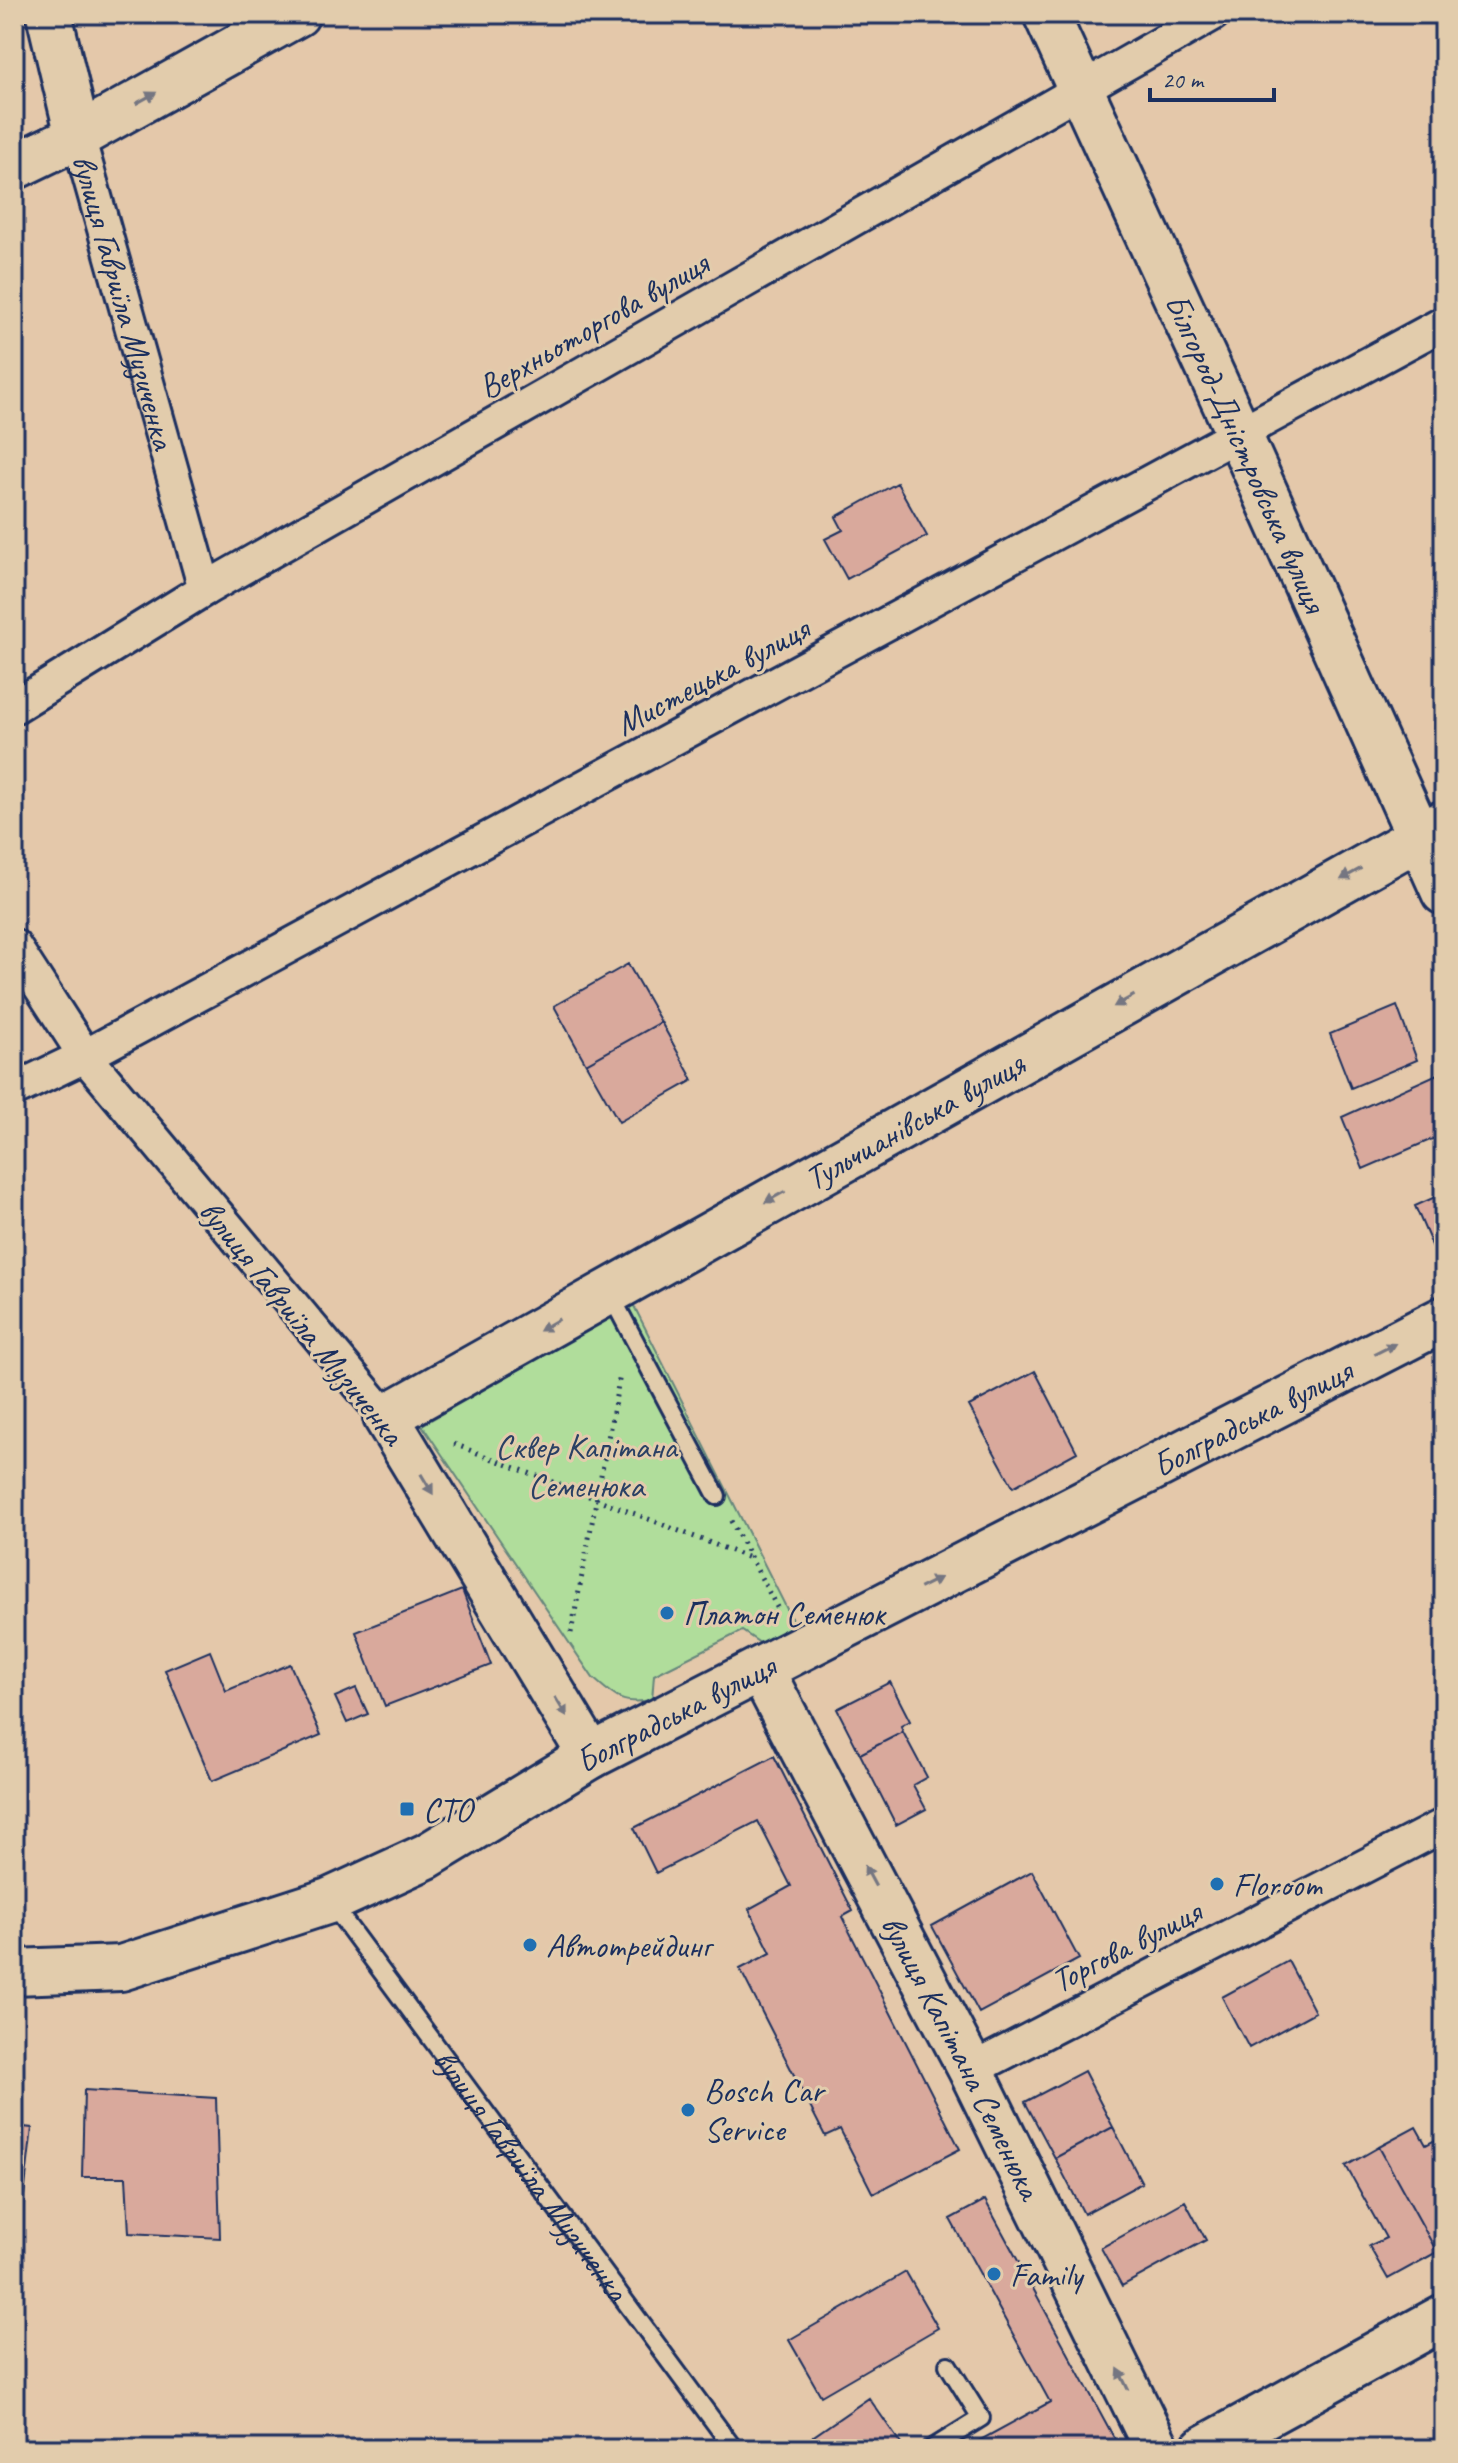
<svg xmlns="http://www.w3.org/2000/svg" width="1458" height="2463" font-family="Caveat,sans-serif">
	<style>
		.green { fill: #b0dd9b; stroke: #66867c; stroke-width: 2 }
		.building { fill: #d9a99c; stroke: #1b2f5e; stroke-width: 2 }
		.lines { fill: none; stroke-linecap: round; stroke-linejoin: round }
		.lane-casing { stroke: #1b2f5e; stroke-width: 22 }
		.street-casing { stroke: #1b2f5e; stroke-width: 38 }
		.secondary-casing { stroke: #1b2f5e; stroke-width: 50 }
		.path { stroke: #1b2f5e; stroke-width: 5; stroke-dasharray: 2 6; stroke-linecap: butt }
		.lane { stroke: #e2ccac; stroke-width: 16 }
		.street { stroke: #e2ccac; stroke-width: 32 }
		.secondary { stroke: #e2ccac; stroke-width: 44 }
		.oneway { fill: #757681 }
		.poi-dot { fill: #1f6fb2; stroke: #e2ccac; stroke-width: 3 }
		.labels { text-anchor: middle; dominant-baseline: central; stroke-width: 6; stroke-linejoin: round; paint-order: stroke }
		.street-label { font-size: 34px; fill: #1b2f5e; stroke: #e2ccac }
		.park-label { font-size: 34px; fill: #2a4064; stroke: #e2ccac }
		.poi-label { font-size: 34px; fill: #1b2f5e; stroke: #e2ccac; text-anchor: start }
	</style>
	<rect width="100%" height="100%" fill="#e4c8aa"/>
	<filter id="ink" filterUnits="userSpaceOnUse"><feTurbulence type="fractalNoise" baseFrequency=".0125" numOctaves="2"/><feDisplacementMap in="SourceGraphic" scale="16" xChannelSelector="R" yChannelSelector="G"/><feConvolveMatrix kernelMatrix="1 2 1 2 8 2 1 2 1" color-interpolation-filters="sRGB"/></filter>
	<g filter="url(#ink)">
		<!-- green -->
		<path class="green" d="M633 1304 796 1627 763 1645 742 1631 654 1675 652 1700C621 1705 616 1698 593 1678L422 1425Z"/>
		<!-- building -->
		<path class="building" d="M897 483 927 536 847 579 825 539 843 530 836 517Z
			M628 964 661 1022 586 1064 554 1006Z
			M1397 1006 1417 1060 1351 1088 1330 1034Z
			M661 1022 693 1080 619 1122 586 1064Z
			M1444 1071V1134L1363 1169 1342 1117Z
			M1444 1193V1262L1440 1264 1415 1206Z
			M1035 1371 1077 1452 1013 1487 969 1406Z
			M462 1590 491 1665 385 1706 356 1632Z
			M210 1651 226 1691 290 1664 321 1735 212 1781 165 1670Z
			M890 1682 910 1721 901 1726 903 1732 860 1754 837 1709Z
			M356 1688 368 1714 347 1723 335 1697Z
			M903 1732 927 1777 913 1785 926 1809 896 1825 860 1754Z
			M774 1756 853 1911 842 1917 960 2149 873 2194 840 2129 825 2136 740 1969 771 1953 749 1909 791 1886 758 1821 656 1873 634 1828Z
			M1032 1871 1079 1959 979 2013 932 1926Z
			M1288 1961 1315 2012 1249 2048 1222 1997Z
			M1084 2071 1113 2127 1055 2158 1025 2102Z
			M84 2090 216 2098 220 2238 129 2233 126 2177H82Z
			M14 2126 32 2128 14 2281Z
			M1113 2127 1142 2183 1084 2214 1055 2158Z
			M1416 2127 1426 2145 1437 2139 1444 2151V2248L1437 2252 1379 2147Z
			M1379 2147 1437 2252 1388 2279 1369 2246 1386 2238 1346 2166Z
			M985 2200 1118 2445 1111 2449H964L1050 2402 950 2219Z
			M1185 2201 1206 2240 1122 2286 1101 2248Z
			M906 2272 938 2328 821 2396 789 2340Z
			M869 2398 903 2447 795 2449Z"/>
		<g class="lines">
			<!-- lane casing -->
			<g class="lane-casing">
				<g id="lane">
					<path d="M609 1292 717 1496"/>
					<path id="s1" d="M331 1903 734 2449"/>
					<path d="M931 2449 981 2418 948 2365"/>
				</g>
			</g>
			<!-- street casing -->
			<g class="street-casing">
				<g id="street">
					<path id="s2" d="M78 136 205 589"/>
					<path d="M14 707 205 589 1213 14"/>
					<path d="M14 946 85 1056 386 1417"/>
					<path d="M14 1090 85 1056 1444 323"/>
					<path d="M971 2070 1444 1825"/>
				</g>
			</g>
			<!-- secondary casing -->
			<g class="secondary-casing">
				<g id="secondary">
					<path d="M49 14 78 136"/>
					<path id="s3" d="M1046 14 1238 432 1444 892"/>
					<path d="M14 167 78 136 297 14"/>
					<path id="s4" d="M761 1670 971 2070 1157 2449"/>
					<path id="s5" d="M591 1756 386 1417 1444 823"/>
					<path id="s6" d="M14 1972 121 1968 329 1901 427 1856 591 1756 1444 1319"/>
					<path d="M1203 2449 1444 2317"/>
				</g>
			</g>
			<!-- path -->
			<path class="path" d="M454 1444 752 1559
				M731 1521 779 1611
				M571 1633 620 1375"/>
			<!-- lane -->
			<use href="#lane" class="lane"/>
			<!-- street -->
			<use href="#street" class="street"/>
			<!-- secondary -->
			<use href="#secondary" class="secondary"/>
		</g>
		<!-- one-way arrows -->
		<defs><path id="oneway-solid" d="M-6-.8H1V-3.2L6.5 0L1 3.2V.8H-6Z" transform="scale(2)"/></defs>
		<g class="oneway">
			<use href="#oneway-solid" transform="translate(146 98) rotate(-29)"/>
			<use href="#oneway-solid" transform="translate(1351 874) rotate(151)"/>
			<use href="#oneway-solid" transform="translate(1124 1001) rotate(151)"/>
			<use href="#oneway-solid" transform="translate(775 1197) rotate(151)"/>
			<use href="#oneway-solid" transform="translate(549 1325) rotate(150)"/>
			<use href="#oneway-solid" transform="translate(1385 1349) rotate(-27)"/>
			<use href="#oneway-solid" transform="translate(427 1484) rotate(59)"/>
			<use href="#oneway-solid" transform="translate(930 1583) rotate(-27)"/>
			<use href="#oneway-solid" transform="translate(561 1707) rotate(59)"/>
			<use href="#oneway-solid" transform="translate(870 1876) rotate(-118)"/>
			<use href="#oneway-solid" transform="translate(1123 2379) rotate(-116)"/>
		</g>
	</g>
	<!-- markers -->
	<g class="poi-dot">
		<circle cx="667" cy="1613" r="8"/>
		<rect x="399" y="1801" width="16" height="16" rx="4"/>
		<circle cx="1217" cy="1884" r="8"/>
		<circle cx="530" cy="1945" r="8"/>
		<circle cx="688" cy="2110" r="8"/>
		<circle cx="994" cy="2274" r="8"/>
	</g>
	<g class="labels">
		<!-- street labels -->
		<g class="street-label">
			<text stroke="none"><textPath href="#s2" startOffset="172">вулиця Гавриїла Музиченка</textPath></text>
			<text transform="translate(593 325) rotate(-30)">Верхньоторгова вулиця</text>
			<text stroke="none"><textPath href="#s3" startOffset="482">Білгород-Дністровська вулиця</textPath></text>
			<text transform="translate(712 676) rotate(-28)">Мистецька вулиця</text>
			<text stroke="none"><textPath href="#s5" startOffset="1002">Тульчианівська вулиця</textPath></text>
			<text transform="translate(302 1322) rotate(51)">вулиця Гавриїла Музиченка</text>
			<text stroke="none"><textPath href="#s6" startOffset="1368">Болградська вулиця</textPath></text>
			<text stroke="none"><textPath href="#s6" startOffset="720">Болградська вулиця</textPath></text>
			<text transform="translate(1126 1946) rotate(-27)">Торгова вулиця</text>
			<text stroke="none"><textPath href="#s4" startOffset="436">вулиця Капітана Семенюка</textPath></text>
			<text stroke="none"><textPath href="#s1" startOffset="338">вулиця Гавриїла Музиченка</textPath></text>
		</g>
		<!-- park labels -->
		<g class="park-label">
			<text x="586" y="1446">Сквер Капітана<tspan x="586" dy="39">Семенюка</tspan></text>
		</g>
		<!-- poi labels -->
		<g class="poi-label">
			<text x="683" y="1613">Платон Семенюк</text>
			<text x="423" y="1809">СТО</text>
			<text x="1233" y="1884">Floroom</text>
			<text x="546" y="1945">Автотрейдинг</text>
			<text x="704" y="2090">Bosch Car<tspan x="704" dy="39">Service</tspan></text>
			<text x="1010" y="2274">Family</text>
		</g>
	</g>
	<!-- margin -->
	<rect width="1458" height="2463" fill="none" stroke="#e2ccac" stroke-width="48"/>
	<rect x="24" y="24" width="1410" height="2415" fill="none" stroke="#1b2f5e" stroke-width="3" filter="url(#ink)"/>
	<!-- scale -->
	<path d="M1150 88v12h124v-12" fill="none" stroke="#1b2f5e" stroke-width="4"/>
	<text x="1162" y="88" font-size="24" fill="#1b2f5e" stroke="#e2ccac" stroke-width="6" paint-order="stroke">20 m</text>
</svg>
